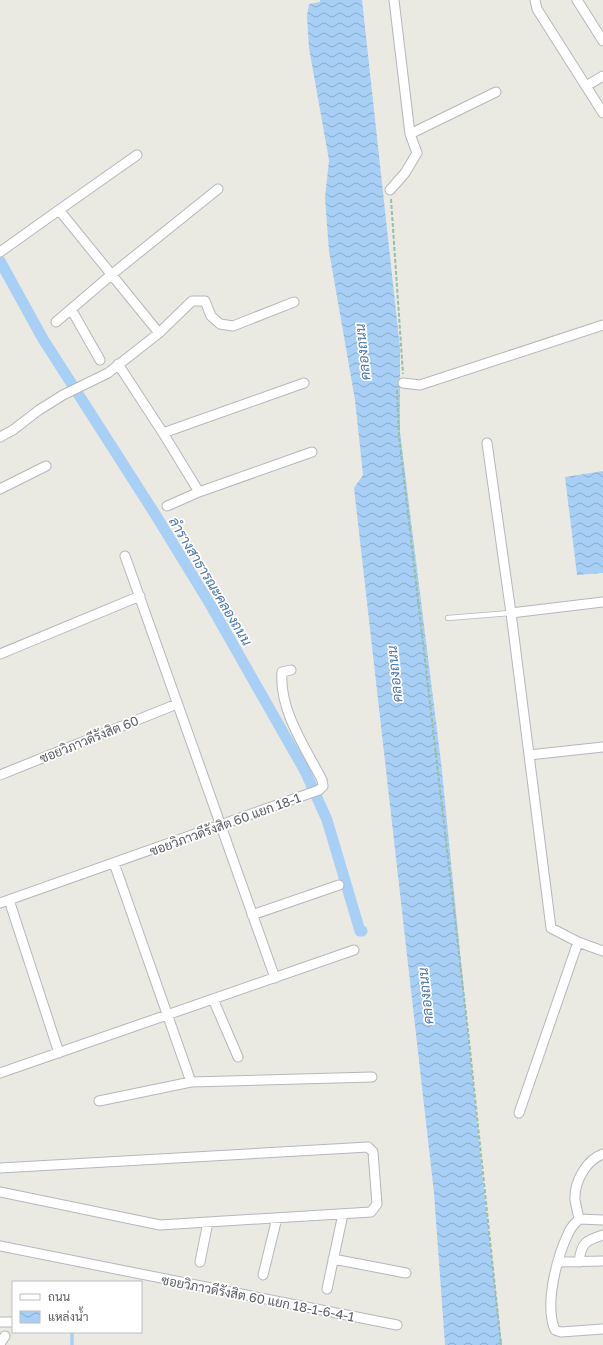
<svg xmlns="http://www.w3.org/2000/svg" width="603" height="1345" font-family="'Golos Text',Sarabun,sans-serif">
	<style>
		.water { fill: url(#water-waves) }
		.lines { fill: none; stroke-linecap: round; stroke-linejoin: round }
		.stream { stroke: #a8cff5; stroke-width: 3.5 }
		.canal { stroke: #a8cff5; stroke-width: 11 }
		.service-casing { stroke: #b4b7bb; stroke-width: 6 }
		.minor-casing { stroke: #b4b7bb; stroke-width: 11 }
		.path { stroke: #99bea6; stroke-width: 2; stroke-dasharray: 4 2; stroke-linecap: butt }
		.service { stroke: #fff; stroke-width: 4.5 }
		.minor { stroke: #fff; stroke-width: 9 }
		.labels { text-anchor: middle; dominant-baseline: central; stroke-width: 3.5; stroke-linejoin: round; paint-order: stroke }
		.street-label { font-size: 13px; fill: #5a5d61; stroke: #fff }
		.water-label { font-size: 14px; font-style: italic; fill: #4b75ac; stroke: #fff }
	</style>
	<defs>
		<pattern id="water-waves" width="16" height="10" patternUnits="userSpaceOnUse"><rect width="16" height="10" fill="#a8cff5"/><path d="M0 5q4-4 8 0t8 0" fill="none" stroke="#8cabca"/></pattern>
	</defs>
	<rect width="100%" height="100%" fill="#ebeae2"/>
	<!-- water -->
	<path class="water" d="M320 0H362L400 348V432L441 762 484 1192 502 1345H445L434 1193 354 488 363 475 355 400 329 251 325 198 329 160 309 48 307 16 309 4 320 2Z
		M603 471V573L577 575 565 477Z"/>
	<g class="lines">
		<!-- stream -->
		<path class="stream" d="M72 1345V1332"/>
		<!-- canal -->
		<path class="canal" d="M0 261 43 339 155 514 210 604 305 771 327 820 360 931H362"/>
		<!-- service casing -->
		<g class="service-casing">
			<path id="service" d="M448 618 511 613"/>
		</g>
		<!-- minor casing -->
		<g class="minor-casing">
			<path id="minor" d="M535 0 537 9 603 113
				M577 0 603 41
				M586 86 603 76
				M410 134 496 92
				M390 190 405 173 417 153 410 134 394 0
				M59 210 137 155
				M0 252 59 210 159 333
				M71 309 100 360
				M56 322 111 275 218 189
				M118 364 163 433 304 383
				M403 383 420 385 603 325
				M163 433 199 492
				M0 437 13 430 39 410 63 395 108 373 159 333 192 301H205L211 316 220 324 233 326 294 302
				M487 443 511 613 551 928 578 942 603 951
				M0 489 46 466
				M167 506 199 492 312 452
				M125 556 275 978
				M511 613 603 602
				M0 654 140 596
				M529 755 603 747
				M0 775 177 704
				M114 863 191 1082
				M9 900 59 1053
				M0 903 319 790 323 786 322 780C305 747 279 710 282 672L291 670
				M252 915 339 885
				M213 999 238 1057
				M0 1073 354 950
				M99 1101 191 1082 372 1077
				M519 1113 578 942
				M0 1168 368 1147 373 1152 377 1204 371 1212 160 1225 0 1192
				M579 1219C575 1223 570 1228 568 1234 557 1257 544 1305 555 1330L561 1332 603 1329
				M579 1219C578 1213 576 1206 575 1200 574 1182 586 1160 603 1154
				M579 1219 603 1220
				M0 1246 397 1325
				M333 1259 406 1273
				M200 1262 208 1222
				M558 1262 603 1261
				M579 1262C581 1243 586 1240 603 1235
				M263 1275 277 1218
				M327 1289 343 1214
				M0 1322H13
				M0 1344 5 1336"/>
		</g>
		<!-- path -->
		<path class="path" d="M391 199 403 374
			M397 390 399 436 469 1040 501 1345"/>
		<!-- service -->
		<use href="#service" class="service"/>
		<!-- minor -->
		<use href="#minor" class="minor"/>
	</g>
	<g class="labels">
		<!-- street labels -->
		<g class="street-label">
			<text transform="translate(89 739) rotate(-22)">ซอยวิภาวดีรังสิต 60</text>
			<text transform="translate(225 824) rotate(-20)">ซอยวิภาวดีรังสิต 60 แยก 18-1</text>
			<text transform="translate(258 1298) rotate(11)">ซอยวิภาวดีรังสิต 60 แยก 18-1-6-4-1</text>
		</g>
		<!-- water labels -->
		<g class="water-label">
			<text transform="translate(362 352) rotate(-96)">คลองถนน</text>
			<text transform="translate(211 581) rotate(59)">ลำรางสาธารณะคลองถนน</text>
			<text transform="translate(394 674) rotate(-96)">คลองถนน</text>
			<text transform="translate(425 996) rotate(-96)">คลองถนน</text>
		</g>
	</g>
	<!-- legend -->
	<rect x="12" y="1281" width="130" height="52" fill="#ffffff" stroke="#bdbec0"/>
	<rect x="20" y="1294" width="20" height="6" fill="#ffffff" stroke="#bdbec0"/>
	<text x="48" y="1301" font-size="12" fill="#5a5d61">ถนน</text>
	<rect x="20" y="1311" width="20" height="12" fill="url(#water-waves)" stroke="#bdbec0"/>
	<text x="48" y="1321" font-size="12" fill="#5a5d61">แหล่งน้ำ</text>
</svg>
